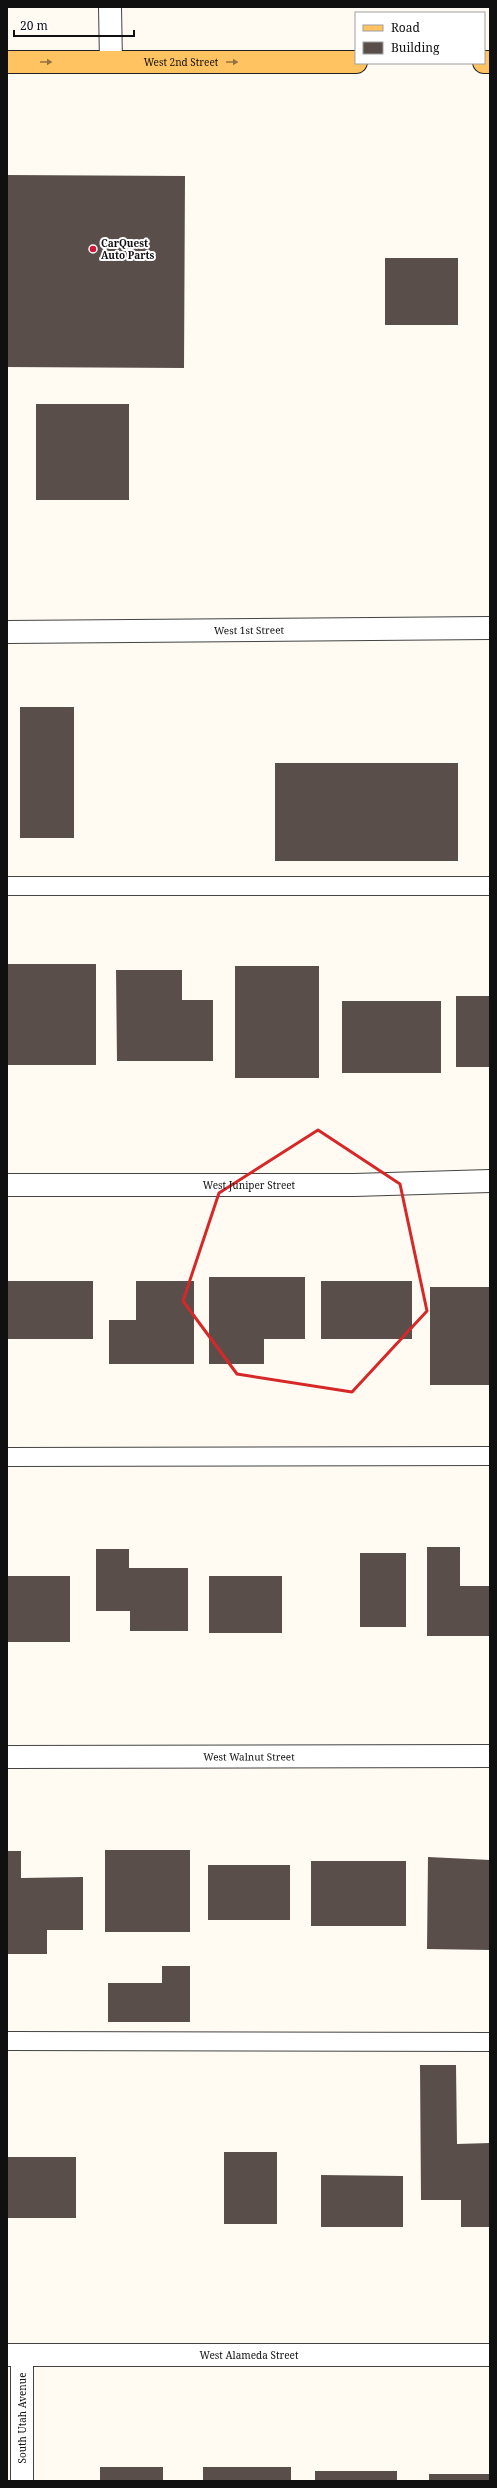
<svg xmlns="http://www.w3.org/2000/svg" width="497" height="2488" font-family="'Noto Serif',serif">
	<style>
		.building { fill: #5a4e4b }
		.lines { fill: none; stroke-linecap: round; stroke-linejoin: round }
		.service-casing { stroke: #434343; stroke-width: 20 }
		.minor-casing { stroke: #434343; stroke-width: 24 }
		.tertiary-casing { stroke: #434343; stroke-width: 24 }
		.primary-casing { stroke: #212121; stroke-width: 24 }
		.service { stroke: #fff; stroke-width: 18 }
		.minor { stroke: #fff; stroke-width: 22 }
		.tertiary { stroke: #fff; stroke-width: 22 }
		.primary { stroke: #ffc362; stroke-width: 22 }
		.oneway { fill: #93723d }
		.marked { fill: none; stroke: #d62828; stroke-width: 3; stroke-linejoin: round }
		.poi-dot { fill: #d0183a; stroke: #fff; stroke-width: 1.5 }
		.labels { text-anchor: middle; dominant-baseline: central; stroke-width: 4; stroke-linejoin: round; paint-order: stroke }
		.street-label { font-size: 10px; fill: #101010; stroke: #fff }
		.poi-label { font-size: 10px; font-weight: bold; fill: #101010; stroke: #fff; text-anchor: start }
	</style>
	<rect width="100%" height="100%" fill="#fffbf2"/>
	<!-- building -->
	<path class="building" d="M7 175 185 176 184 368 7 367Z
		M385 258H458V325H385Z
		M36 404H129V500H36Z
		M20 707H74V838H20Z
		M275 763H458V861H275Z
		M7 964H96V1065H7Z
		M235 966H319V1078H235Z
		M116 970H182V1000H213V1061H117Z
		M456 996H490V1067H456Z
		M342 1001H441V1073H342Z
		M209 1277H305V1339H264V1364H209Z
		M7 1281H93V1339H7Z
		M136 1281H194V1364H109V1320H136Z
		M321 1281H412V1339H321Z
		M430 1287H490V1413L489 1385H430Z
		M427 1547H460V1586H490V1636H427Z
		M96 1549H129V1568H188V1631H130V1611H96Z
		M360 1553H406V1627H360Z
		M7 1576H70V1642H7Z
		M209 1576H282V1633H209Z
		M105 1850H190V1932H105Z
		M7 1851H21V1878L83 1877V1930H47V1954H7Z
		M428 1857 490 1860V1950L427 1949Z
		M311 1861H406V1926H311Z
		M208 1865H290V1920H208Z
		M162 1966H190V2022H108V1983H162Z
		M420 2065H456L457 2144 490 2143V2227H461V2200H421Z
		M224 2152H277V2224H224Z
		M7 2157H76V2218H7Z
		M321 2175 403 2176V2227H321Z
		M100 2467H163V2481H100Z
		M203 2467H291V2481H203Z
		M315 2471H397V2481H315Z
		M429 2474H490V2481H429Z"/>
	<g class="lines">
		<!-- service casing -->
		<g class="service-casing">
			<path id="service" d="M7 886H490
				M7 1457 490 1456
				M7 2041 490 2042"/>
		</g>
		<!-- minor casing -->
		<g class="minor-casing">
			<g id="minor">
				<path d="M110 7 111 62"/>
				<path id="s1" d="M7 632 490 628"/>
				<path id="s2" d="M7 1185H354L490 1181"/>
				<path id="s3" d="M7 1757 490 1756"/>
				<path d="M22 2355V2481"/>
			</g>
		</g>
		<!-- tertiary casing -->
		<g class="tertiary-casing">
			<g id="tertiary">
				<path id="s4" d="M7 2355H490"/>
			</g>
		</g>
		<!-- primary casing -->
		<g class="primary-casing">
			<g id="primary">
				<path id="s5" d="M7 62H356"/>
				<path d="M484 62H490"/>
			</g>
		</g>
		<!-- service -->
		<use href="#service" class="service"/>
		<!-- minor -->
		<use href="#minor" class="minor"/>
		<!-- tertiary -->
		<use href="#tertiary" class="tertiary"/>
		<!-- primary -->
		<use href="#primary" class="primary"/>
	</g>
	<!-- one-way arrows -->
	<defs><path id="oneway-solid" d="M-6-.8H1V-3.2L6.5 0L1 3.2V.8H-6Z"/></defs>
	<g class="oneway">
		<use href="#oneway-solid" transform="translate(46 62)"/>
		<use href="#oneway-solid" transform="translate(232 62)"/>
	</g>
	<!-- marked area -->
	<path class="marked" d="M318 1130 400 1184 427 1311 352 1392 237 1374 183 1301 219 1193Z"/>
	<!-- markers -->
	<circle class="poi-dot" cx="93" cy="249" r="4"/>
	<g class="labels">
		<!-- street labels -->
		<g class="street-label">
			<text stroke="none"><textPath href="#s5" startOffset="174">West 2nd Street</textPath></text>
			<text stroke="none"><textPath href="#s1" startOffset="242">West 1st Street</textPath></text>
			<text stroke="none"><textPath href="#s2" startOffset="242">West Juniper Street</textPath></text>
			<text stroke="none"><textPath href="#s3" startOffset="242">West Walnut Street</textPath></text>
			<text stroke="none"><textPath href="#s4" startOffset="242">West Alameda Street</textPath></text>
			<text transform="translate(22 2418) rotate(-90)">South Utah Avenue</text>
		</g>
		<!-- poi labels -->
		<g class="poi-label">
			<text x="101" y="243">CarQuest<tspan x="101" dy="12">Auto Parts</tspan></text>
		</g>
	</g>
	<!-- border -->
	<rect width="497" height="2488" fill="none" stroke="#101010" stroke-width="16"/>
	<!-- legend -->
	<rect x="355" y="12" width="130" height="52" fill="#ffffff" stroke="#9f9f9f"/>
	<rect x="363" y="25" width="20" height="6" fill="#ffc362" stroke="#9f9f9f"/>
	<text x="391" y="32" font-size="12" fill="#101010">Road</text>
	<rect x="363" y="42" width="20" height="12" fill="#5a4e4b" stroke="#9f9f9f"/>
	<text x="391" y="52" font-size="12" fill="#101010">Building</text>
	<!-- scale -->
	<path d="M14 30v6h120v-6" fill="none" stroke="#101010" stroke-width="2"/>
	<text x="20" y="30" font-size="12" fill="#101010" stroke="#ffffff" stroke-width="3" paint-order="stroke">20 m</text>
</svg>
